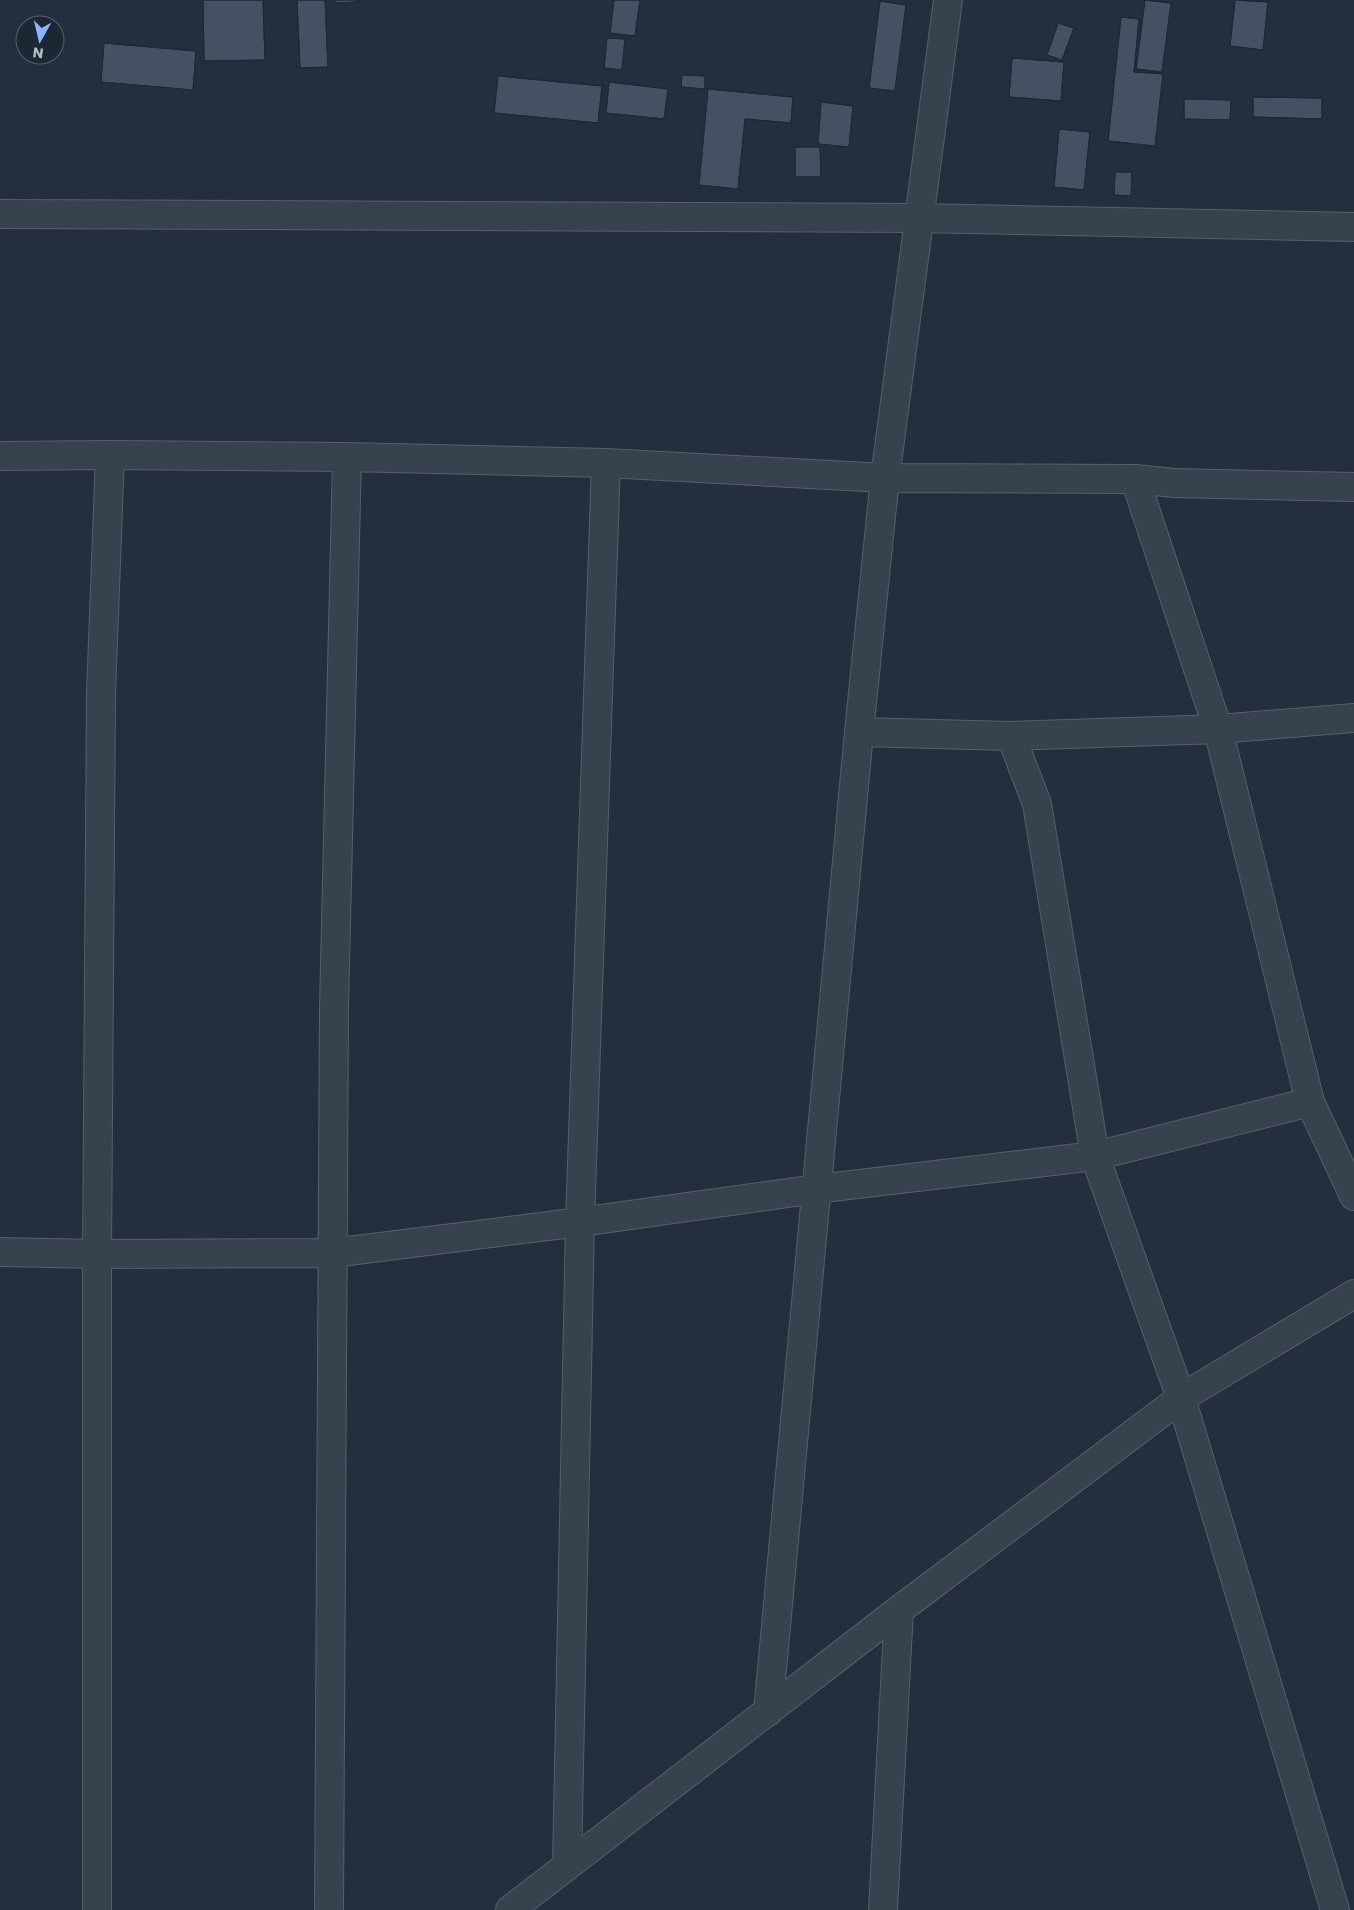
<svg xmlns="http://www.w3.org/2000/svg" width="1354" height="1910" font-family="Poppins,sans-serif">
	<style>
		.building { fill: #455162; stroke: #1f2835 }
		.lines { fill: none; stroke-linecap: round; stroke-linejoin: round }
		.minor-casing { stroke: #565f6c; stroke-width: 30 }
		.minor { stroke: #38414e; stroke-width: 28 }
	</style>
	<rect width="100%" height="100%" fill="#242f3e"/>
	<!-- building -->
	<path class="building" d="M203 0H263L265 60 204 61Z
		M203 0H263L265 60 204 61Z
		M297 0H325L328 67 300 68Z
		M297 0H325L328 67 300 68Z
		M335 0H358V2L335 3Z
		M335 0H358V2L335 3Z
		M614 0H640L635 36 610 33Z
		M614 0H640L635 36 610 33Z
		M1145 0 1171 3 1162 72 1136 69Z
		M1145 0 1171 3 1162 72 1136 69Z
		M1235 0 1268 2 1263 50 1230 46Z
		M1235 0 1268 2 1263 50 1230 46Z
		M880 1 906 5 895 91 869 88Z
		M880 1 906 5 895 91 869 88Z
		M1121 17 1139 19 1134 72 1163 74 1155 146 1108 141Z
		M1121 17 1139 19 1134 72 1163 74 1155 146 1108 141Z
		M1058 23 1074 28 1062 60 1047 55Z
		M1058 23 1074 28 1062 60 1047 55Z
		M607 38 625 39 622 70 604 68Z
		M607 38 625 39 622 70 604 68Z
		M104 43 196 51 193 90 101 82Z
		M104 43 196 51 193 90 101 82Z
		M1012 58 1064 62 1061 101 1009 97Z
		M1012 58 1064 62 1061 101 1009 97Z
		M682 75 705 76V89L681 87Z
		M682 75 705 76V89L681 87Z
		M498 76 602 86 598 123 494 113Z
		M498 76 602 86 598 123 494 113Z
		M609 82 668 89 664 119 606 113Z
		M609 82 668 89 664 119 606 113Z
		M708 89 793 97 791 123 745 119 738 189 699 185Z
		M708 89 793 97 791 123 745 119 738 189 699 185Z
		M1253 97 1322 98V119L1253 117Z
		M1253 97 1322 98V119L1253 117Z
		M1184 99 1231 100 1230 120 1184 119Z
		M1184 99 1231 100 1230 120 1184 119Z
		M821 102 853 106 849 147 818 144Z
		M821 102 853 106 849 147 818 144Z
		M1059 129 1090 132 1084 190 1054 187Z
		M1059 129 1090 132 1084 190 1054 187Z
		M795 147H820L821 177H795Z
		M795 147H820L821 177H795Z
		M1115 172H1132L1131 196 1114 195Z
		M1115 172H1132L1131 196 1114 195Z"/>
	<g class="lines">
		<!-- minor casing -->
		<g class="minor-casing">
			<path id="minor" d="M0 214 919 218 1354 227
				M0 456 110 455 347 457 606 463 885 478 1135 479 1174 483 1354 487
				M1135 479 1218 729 1310 1102 1354 1196
				M859 732 1011 736 1218 729 1354 718
				M1011 736 1037 804 1095 1156 1181 1398 1335 1910
				M0 1252 97 1254 332 1253 580 1222 816 1189 1095 1156 1310 1102
				M768 1712 859 732 885 478 948 0
				M567 1866 580 1222 606 463
				M97 1910V1254L101 694 110 455
				M329 1910 334 1008 347 457
				M510 1910 899 1610 1181 1398 1354 1294
				M883 1910 899 1610"/>
		</g>
		<!-- minor -->
		<use href="#minor" class="minor"/>
	</g>
	<!-- north arrow -->
	<g transform="translate(40 40) rotate(188)"><circle r="24" fill="#1d2633" stroke="#59626f"/>
	<path d="M0-4L9 19L0 12L-9 19Z" fill="#8ab4f8"/>
	<text y="-8" font-size="14" font-weight="bold" text-anchor="middle" fill="#b4bcc9">N</text>
	</g>
</svg>
